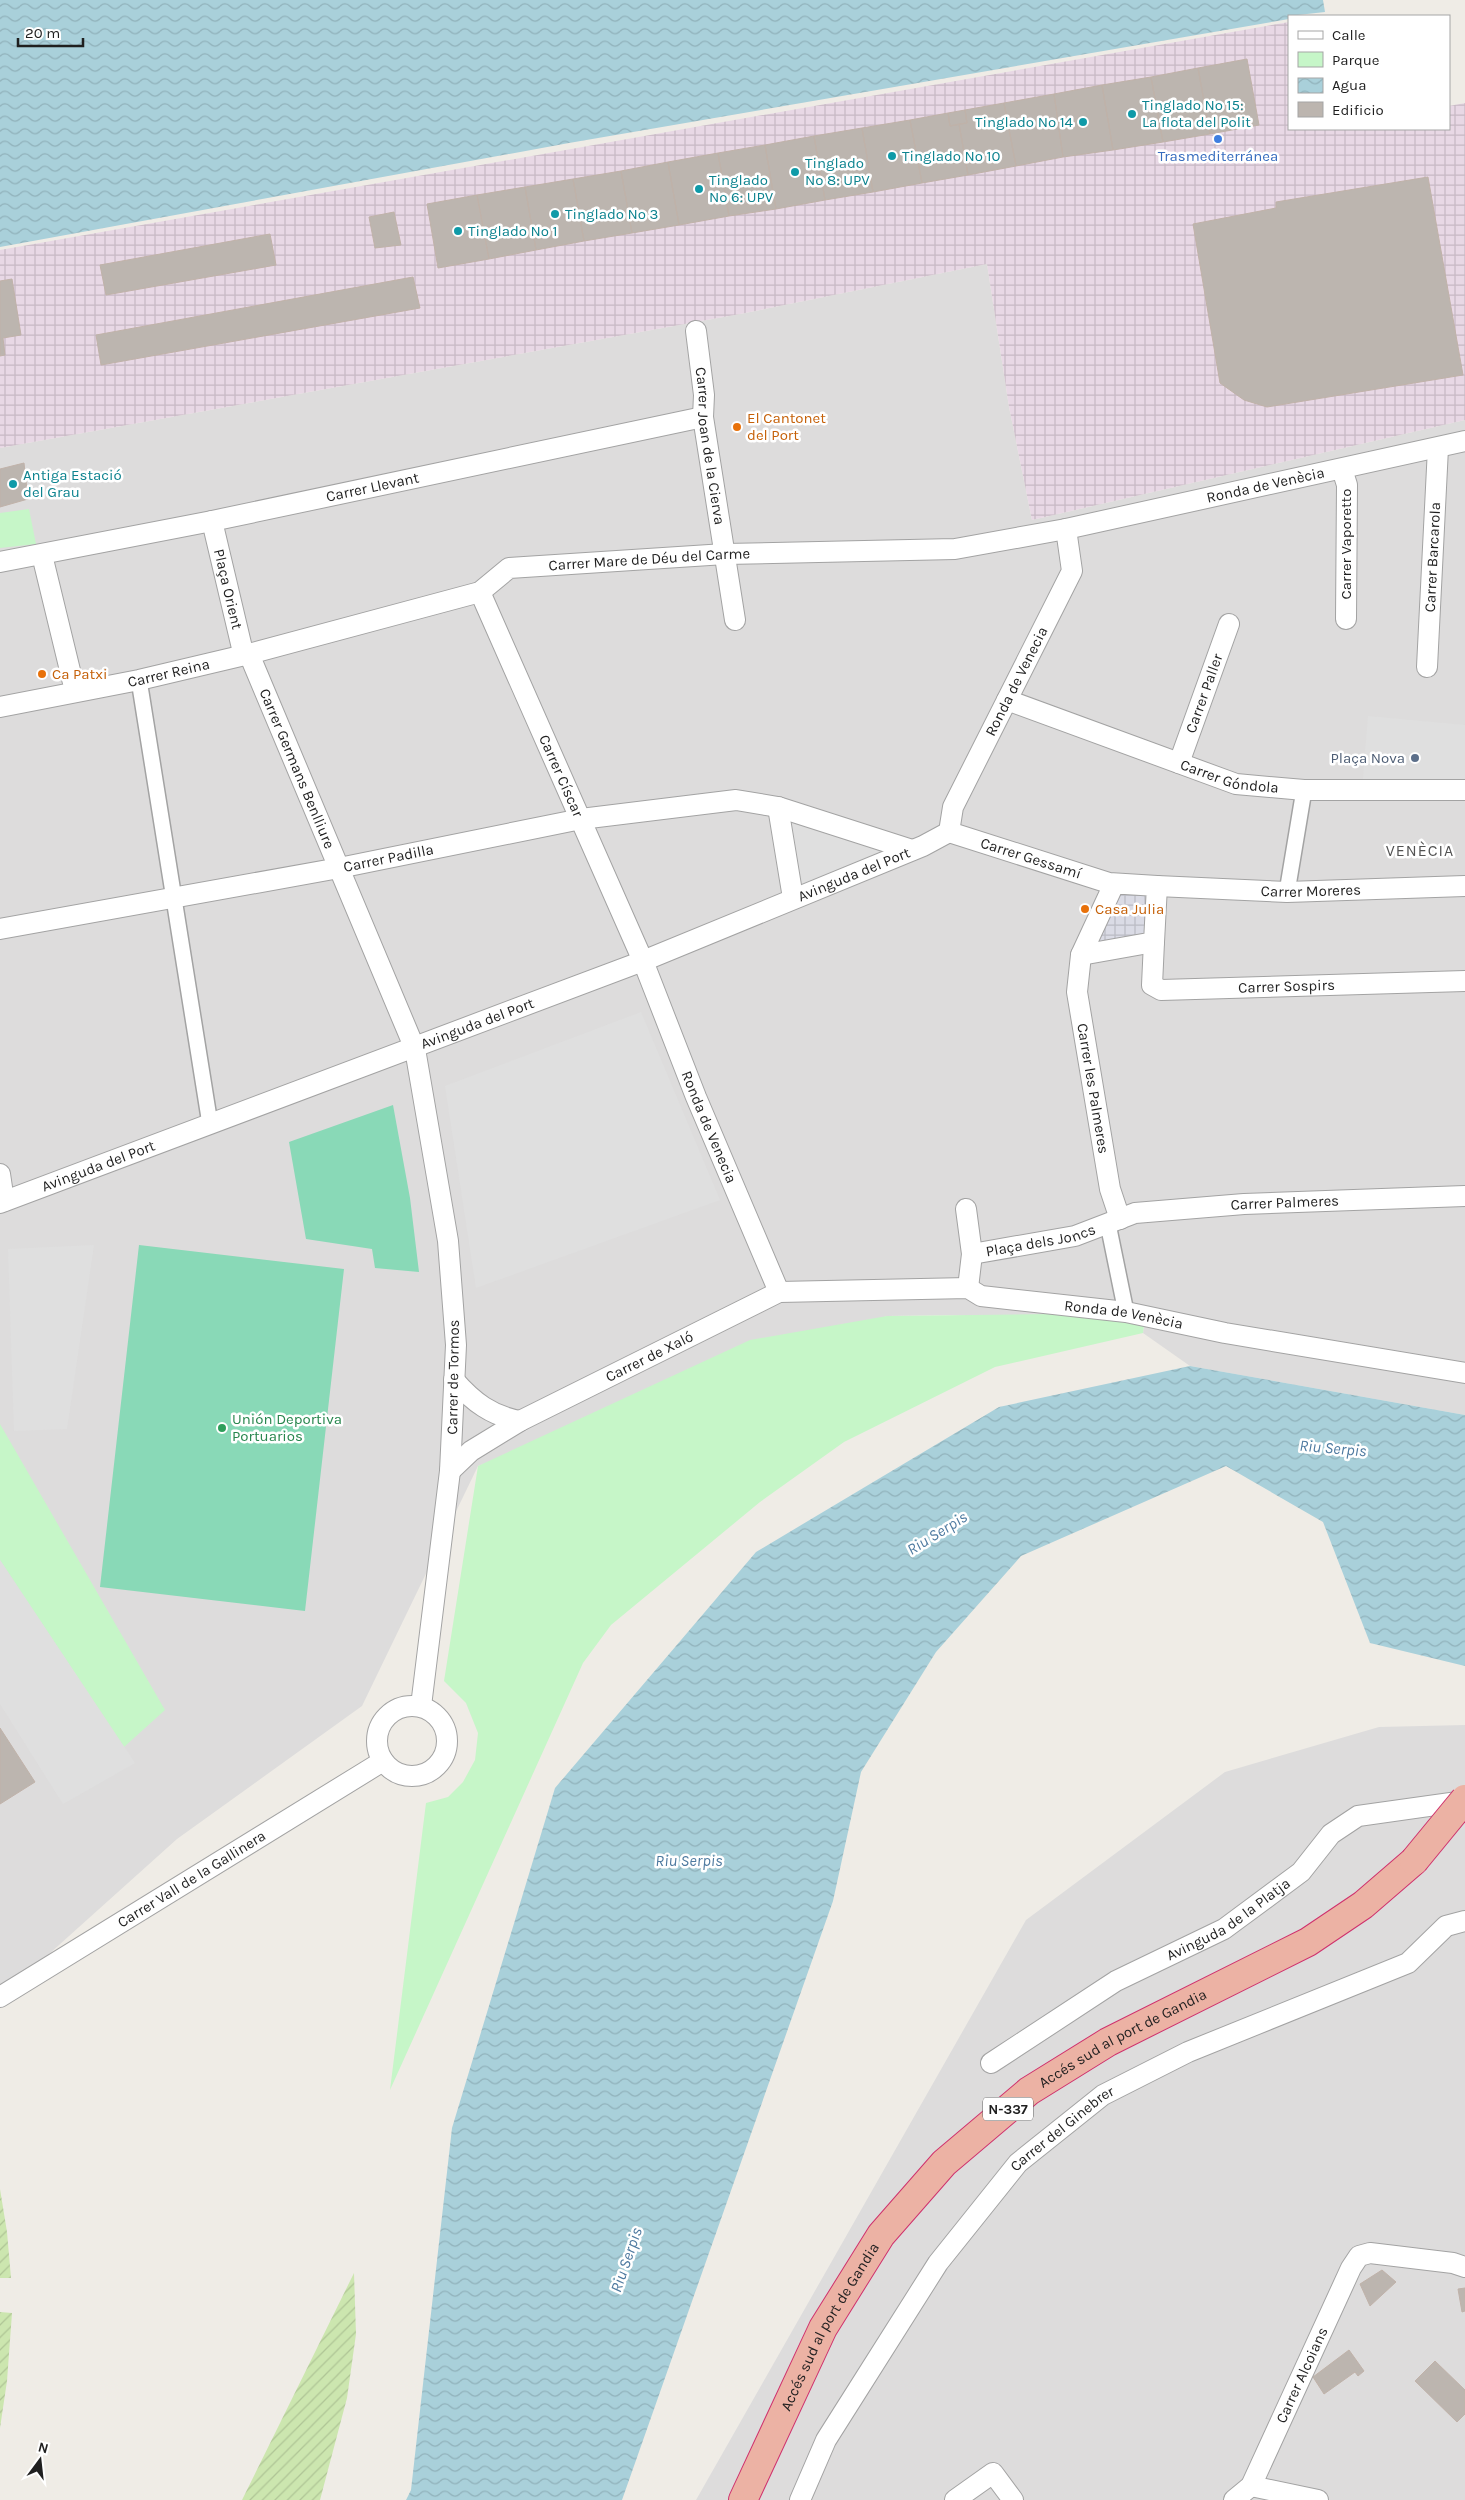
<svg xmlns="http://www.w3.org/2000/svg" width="1465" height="2500" font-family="Karla,sans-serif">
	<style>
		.residential { fill: #dddcdc }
		.industrial { fill: url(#industrial-grid) }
		.park { fill: #c6f6c8 }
		.garden { fill: url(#garden-furrows) }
		.pitch { fill: #89d9b7 }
		.parking { fill: #dfdfdf }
		.plaza { fill: url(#plaza-grid) }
		.water { fill: url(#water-waves) }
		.building { fill: #bcb5af; stroke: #c0b2a9 }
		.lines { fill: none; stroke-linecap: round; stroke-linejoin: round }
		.pedestrian-casing { stroke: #a3a3a3; stroke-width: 18 }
		.minor-casing { stroke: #a3a3a3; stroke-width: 22 }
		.trunk-casing { stroke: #cf316d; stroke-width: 30 }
		.pedestrian { stroke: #fff; stroke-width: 15 }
		.minor { stroke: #fff; stroke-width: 20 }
		.trunk { stroke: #ecb2a4; stroke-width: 28 }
		.trunk-bridge-casing { stroke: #cf316d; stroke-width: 30; stroke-linecap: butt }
		.trunk-bridge { stroke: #ecb2a4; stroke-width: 28 }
		.culture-dot { fill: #0f9aa8; stroke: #fff; stroke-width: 2 }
		.shop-dot { fill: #3f7fe0; stroke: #fff; stroke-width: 2 }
		.food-dot { fill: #e8710a; stroke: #fff; stroke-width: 2 }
		.service-dot { fill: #5c6f8a; stroke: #fff; stroke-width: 2 }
		.leisure-dot { fill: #2e9e5b; stroke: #fff; stroke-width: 2 }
		.labels { text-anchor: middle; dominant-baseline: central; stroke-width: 5; stroke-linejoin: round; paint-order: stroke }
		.shield { fill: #fff; stroke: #626262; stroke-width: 1 }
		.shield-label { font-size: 14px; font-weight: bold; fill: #1f1f1f }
		.culture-label { font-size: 15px; fill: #0d838f; stroke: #fff; text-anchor: start }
		.shop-label { font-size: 15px; fill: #366cbe; stroke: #fff }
		.food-label { font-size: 15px; fill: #c56008; stroke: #fff; text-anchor: start }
		.street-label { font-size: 15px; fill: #1f1f1f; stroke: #fff }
		.service-label { font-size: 15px; fill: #4e5e75; stroke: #fff; text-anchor: end }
		.leisure-label { font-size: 15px; fill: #27864d; stroke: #fff; text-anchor: start }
		.neighbourhood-label { font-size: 16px; letter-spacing: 1px; fill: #525252; stroke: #fff }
		.water-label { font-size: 16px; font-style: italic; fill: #4e7aa0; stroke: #fff }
	</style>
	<defs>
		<pattern id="industrial-grid" width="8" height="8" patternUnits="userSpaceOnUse" patternTransform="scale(1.25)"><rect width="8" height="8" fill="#e8d8e5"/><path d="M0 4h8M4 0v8" fill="none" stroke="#c7b9c4"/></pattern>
		<pattern id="garden-furrows" width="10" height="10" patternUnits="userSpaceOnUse" patternTransform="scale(1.25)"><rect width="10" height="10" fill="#cce6af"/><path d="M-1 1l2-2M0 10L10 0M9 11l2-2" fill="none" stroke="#afc596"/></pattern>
		<pattern id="plaza-grid" width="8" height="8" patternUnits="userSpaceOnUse" patternTransform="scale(1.25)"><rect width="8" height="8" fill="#dadbe5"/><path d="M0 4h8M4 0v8" fill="none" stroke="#bbbcc4"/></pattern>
		<pattern id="water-waves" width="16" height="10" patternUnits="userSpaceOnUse" patternTransform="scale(1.25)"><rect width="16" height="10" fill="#a9d0da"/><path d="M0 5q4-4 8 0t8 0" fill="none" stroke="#91b2bb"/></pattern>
	</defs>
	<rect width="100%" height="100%" fill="#efece6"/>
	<!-- residential -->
	<path class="residential" d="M987 264 1009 407 1032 520 1465 420V1415L1190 1366 1143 1333 1144 1325 950 1315 887 1316 478 1466 362 1706 177 1839 0 1998V448L740 314Z
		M1465 1725V2500H696L1026 1920 1225 1772 1379 1727Z"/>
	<!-- industrial -->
	<path class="industrial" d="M1289 22V129H1449V106L1465 103V420L1032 520 1009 407 987 264 740 314 0 448V250Z"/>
	<!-- park -->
	<path class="park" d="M29 509 36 544 0 548V513Z
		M1056 1314 1144 1325 1143 1333 995 1367 844 1442 760 1502 611 1625 583 1663 390 2090 426 1803 448 1797 463 1782 475 1760 478 1733 466 1703 444 1681 478 1466 750 1340 887 1316Z
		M0 1424 165 1710 124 1747 0 1560Z"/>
	<!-- garden -->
	<path class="garden" d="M0 2189 7 2232 11 2278H0Z
		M354 2273 356 2334 347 2398 320 2500H242Z
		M0 2312 12 2313 7 2381 0 2428Z"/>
	<!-- pitch -->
	<path class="pitch" d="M393 1105 410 1198 419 1272 375 1268 372 1249 306 1239 289 1142Z
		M139 1245 344 1269 305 1611 100 1587Z"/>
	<!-- parking -->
	<path class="parking" d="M1368 716 1465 725V790H1362Z
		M778 807 912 850 793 898Z
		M641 1012 720 1200 476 1288 445 1086Z
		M94 1245 67 1429 14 1431 8 1249Z
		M0 1560 135 1763 63 1804 0 1704Z"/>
	<!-- plaza -->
	<path class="plaza" d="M1114 884 1157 886 1154 942 1081 955Z"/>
	<!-- water -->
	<path class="water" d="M0 0H1323L1325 12 1289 16V19L569 143 0 247Z
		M1190 1366 1465 1415V1666L1370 1643 1323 1522 1226 1466 1021 1556 936 1652 861 1772 833 1901 622 2500H406L411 2490 452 2128 555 1788 756 1552 999 1407Z"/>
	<!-- building -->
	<path class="building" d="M1247 59 1259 125 1210 134 1198 68Z
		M1198 68 1210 134 1163 142 1151 77Z
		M1151 77 1163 142 1113 150 1102 85Z
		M1102 85 1113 150 1063 157 1054 94Z
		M1054 94 1063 157 1016 166 1004 103Z
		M1004 103 1016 166 968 175 959 124 967 123 965 110Z
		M965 110 967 123 950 126 948 113Z
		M948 113 950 126 959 124 968 175 922 183 910 120Z
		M910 120 922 183 873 192 862 128Z
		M862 128 873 192 825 200 814 136Z
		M814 136 825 200 776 209 765 145Z
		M765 145 776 209 729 216 718 153Z
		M718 153 729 216 679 225 668 162Z
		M668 162 679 225 632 233 621 171Z
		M621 171 632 233 584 241 573 179Z
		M1428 177 1463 375 1267 407 1244 400 1220 383 1193 224 1276 208V202Z
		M573 179 584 241 536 250 525 187Z
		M525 187 536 250 489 259 477 195Z
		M477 195 489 259 438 268 427 204Z
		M394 212 401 245 375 248 369 217Z
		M270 234 276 265 106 295 100 265Z
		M413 277 420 308 101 365 96 335Z
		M12 279 21 335 3 338 5 355 0 356V281Z
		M24 463 28 499 0 507V469Z
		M0 1728 35 1782 0 1804Z
		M1382 2270 1396 2282 1370 2306 1360 2284Z
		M1465 2288V2311L1462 2312 1458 2289Z
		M1349 2350 1364 2371 1358 2376 1355 2372 1324 2394 1313 2377Z
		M1435 2361 1465 2390V2414L1457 2422 1415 2381Z"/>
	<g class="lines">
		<!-- pedestrian casing -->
		<g class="pedestrian-casing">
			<path id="pedestrian" d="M139 680 210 1124
				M1287 892 1304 790
				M1108 1224 1126 1312"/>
		</g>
		<!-- minor casing -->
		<g class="minor-casing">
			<g id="minor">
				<path id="s1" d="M696 331 704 395 703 417 735 620"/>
				<path d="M1342 469 1347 485 1346 619"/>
				<path id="s2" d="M212 521 242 648 249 654 415 1049 448 1241 456 1345 450 1471 421 1706"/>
				<path d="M42 555 75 691"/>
				<path id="s3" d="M0 562 212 521 703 417"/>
				<path id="s4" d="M480 592 643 961 696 1097 779 1292"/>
				<path id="s5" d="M1427 667 1438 448"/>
				<path id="s6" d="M1007 700 1236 784 1304 790H1465"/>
				<path id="s7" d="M0 707 139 680 249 654 480 592 509 568 725 554 955 549 1066 529 1465 441"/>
				<path id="s8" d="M1179 763 1229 624"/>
				<path d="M778 807 793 898"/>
				<path id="s9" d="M949 832 1109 883 1157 886 1154 942 1081 955 1114 884"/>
				<path id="s10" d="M949 832 953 807 1072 571 1066 529"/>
				<path id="s11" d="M1157 886 1287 892 1465 886"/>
				<path id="s12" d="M0 929 339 868 581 819 736 800 778 807 912 850"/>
				<path id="s13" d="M1154 942 1152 985 1161 990 1465 981"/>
				<path id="s14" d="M1081 955 1077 992 1110 1189 1120 1219"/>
				<path d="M0 1174 4 1201"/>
				<path id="s15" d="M0 1203 643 961 923 846 949 832"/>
				<path d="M966 1209 972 1254 968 1288"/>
				<path id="s16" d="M972 1254 1075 1236 1135 1213 1244 1204 1465 1196"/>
				<path d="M454 1380C473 1402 492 1416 520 1421"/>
				<path id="s17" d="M450 1471 471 1451 520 1421 779 1292 968 1288 981 1296 1126 1312 1225 1333 1465 1373"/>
				<circle cx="412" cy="1741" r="35"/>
				<path id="s18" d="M0 1997 383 1761"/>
				<path id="s19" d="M991 2063 1116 1981 1224 1929 1301 1872 1331 1834 1358 1816 1465 1801"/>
				<path d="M1251 2486 1318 2500"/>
				<path id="s20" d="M800 2500 826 2440 938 2263 1018 2163 1103 2095 1188 2052 1408 1963 1446 1926 1465 1921"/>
				<path d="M955 2500 993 2473 1013 2500"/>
				<path id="s21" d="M1234 2500 1251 2486 1351 2268 1359 2256 1370 2253 1453 2263 1465 2267"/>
			</g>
		</g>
		<!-- trunk casing -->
		<g class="trunk-casing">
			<g id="trunk">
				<path id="s22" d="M743 2500 823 2328 881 2235 944 2163 1029 2091 1108 2042 1308 1942 1363 1905 1414 1861"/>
			</g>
		</g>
		<!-- pedestrian -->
		<use href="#pedestrian" class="pedestrian"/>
		<!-- minor -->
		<use href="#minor" class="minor"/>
		<!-- trunk -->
		<use href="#trunk" class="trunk"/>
		<!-- trunk-bridge casing -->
		<g class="trunk-bridge-casing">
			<path id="trunk-bridge" d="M1414 1861 1465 1799"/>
		</g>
		<!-- trunk-bridge -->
		<use href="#trunk-bridge" class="trunk-bridge"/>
	</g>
	<!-- markers -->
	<g class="culture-dot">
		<circle cx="1132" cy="114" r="5"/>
		<circle cx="1083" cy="122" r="5"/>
		<circle cx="892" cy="156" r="5"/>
		<circle cx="795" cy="172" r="5"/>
		<circle cx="699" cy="189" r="5"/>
		<circle cx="555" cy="214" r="5"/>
		<circle cx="458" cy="231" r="5"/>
		<circle cx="13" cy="484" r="5"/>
	</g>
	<circle class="shop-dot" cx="1218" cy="139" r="5"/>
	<g class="food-dot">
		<circle cx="737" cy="427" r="5"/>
		<circle cx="42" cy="674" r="5"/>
		<circle cx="1085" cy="909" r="5"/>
	</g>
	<circle class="service-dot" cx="1415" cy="758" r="5"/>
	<circle class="leisure-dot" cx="222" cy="1428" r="5"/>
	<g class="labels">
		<!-- shield labels -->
		<rect class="shield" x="983" y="2097.5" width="50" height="23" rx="4"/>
		<g class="shield-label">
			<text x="1008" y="2109">N-337</text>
		</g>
		<!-- culture labels -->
		<g class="culture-label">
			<text x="1142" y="105">Tinglado Nº 15:<tspan x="1142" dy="17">La flota del Polit</tspan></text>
			<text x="1073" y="122" text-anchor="end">Tinglado Nº 14</text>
			<text x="902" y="156">Tinglado Nº 10</text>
			<text x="805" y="163">Tinglado<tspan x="805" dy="17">Nº 8: UPV</tspan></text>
			<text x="709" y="180">Tinglado<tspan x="709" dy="17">Nº 6: UPV</tspan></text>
			<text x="565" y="214">Tinglado Nº 3</text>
			<text x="468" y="231">Tinglado Nº 1</text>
			<text x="23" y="475">Antiga Estació<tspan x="23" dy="17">del Grau</tspan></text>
		</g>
		<!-- shop labels -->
		<g class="shop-label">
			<text x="1218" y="156">Trasmediterránea</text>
		</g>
		<!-- food labels -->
		<g class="food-label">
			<text x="747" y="418">El Cantonet<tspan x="747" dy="17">del Port</tspan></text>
			<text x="52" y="674">Ca Patxi</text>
			<text x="1095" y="909">Casa Julia</text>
		</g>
		<!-- street labels -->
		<g class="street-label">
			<text stroke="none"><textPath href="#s1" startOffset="116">Carrer Joan de la Cierva</textPath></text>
			<text stroke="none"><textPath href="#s7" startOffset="1295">Ronda de Venècia</textPath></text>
			<text stroke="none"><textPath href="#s3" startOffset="380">Carrer Llevant</textPath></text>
			<text transform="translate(1346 544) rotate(-90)">Carrer Vaporetto</text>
			<text stroke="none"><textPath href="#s5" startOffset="110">Carrer Barcarola</textPath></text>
			<text stroke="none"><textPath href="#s7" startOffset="672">Carrer Mare de Déu del Carme</textPath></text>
			<text stroke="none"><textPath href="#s2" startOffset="70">Plaça Orient</textPath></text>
			<text stroke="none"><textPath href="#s7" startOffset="172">Carrer Reina</textPath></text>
			<text stroke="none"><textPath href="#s10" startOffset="166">Ronda de Venecia</textPath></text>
			<text stroke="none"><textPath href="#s8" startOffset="74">Carrer Paller</textPath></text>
			<text stroke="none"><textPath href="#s2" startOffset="264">Carrer Germans Benlliure</textPath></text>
			<text stroke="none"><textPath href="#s6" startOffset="236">Carrer Góndola</textPath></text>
			<text stroke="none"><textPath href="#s4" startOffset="201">Carrer Císcar</textPath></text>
			<text stroke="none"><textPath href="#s12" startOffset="395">Carrer Padilla</textPath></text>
			<text stroke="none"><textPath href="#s9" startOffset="86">Carrer Gessamí</textPath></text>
			<text stroke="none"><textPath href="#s15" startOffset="915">Avinguda del Port</textPath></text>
			<text stroke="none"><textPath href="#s11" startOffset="154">Carrer Moreres</textPath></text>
			<text stroke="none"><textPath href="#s13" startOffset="179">Carrer Sospirs</textPath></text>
			<text stroke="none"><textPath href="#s15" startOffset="510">Avinguda del Port</textPath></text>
			<text stroke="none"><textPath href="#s14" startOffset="135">Carrer les Palmeres</textPath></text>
			<text stroke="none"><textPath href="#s4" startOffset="582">Ronda de Venecia</textPath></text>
			<text stroke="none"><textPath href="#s15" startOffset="105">Avinguda del Port</textPath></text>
			<text stroke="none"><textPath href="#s16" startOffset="319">Carrer Palmeres</textPath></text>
			<text stroke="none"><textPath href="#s16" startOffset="70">Plaça dels Joncs</textPath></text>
			<text stroke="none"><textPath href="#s17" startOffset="724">Ronda de Venècia</textPath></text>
			<text stroke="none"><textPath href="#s17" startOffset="231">Carrer de Xaló</textPath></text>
			<text transform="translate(453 1377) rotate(-89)">Carrer de Tormos</text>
			<text stroke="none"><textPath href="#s18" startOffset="225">Carrer Vall de la Gallinera</textPath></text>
			<text stroke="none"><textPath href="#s19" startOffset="278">Avinguda de la Platja</textPath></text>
			<text stroke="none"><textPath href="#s22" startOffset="614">Accés sud al port de Gandia</textPath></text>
			<text stroke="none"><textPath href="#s20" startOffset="459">Carrer del Ginebrer</textPath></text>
			<text stroke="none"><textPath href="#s22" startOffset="194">Accés sud al port de Gandia</textPath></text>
			<text stroke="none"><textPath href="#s21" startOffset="144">Carrer Alcoians</textPath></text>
		</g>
		<!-- service labels -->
		<g class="service-label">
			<text x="1405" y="758">Plaça Nova</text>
		</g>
		<!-- leisure labels -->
		<g class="leisure-label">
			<text x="232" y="1419">Unión Deportiva<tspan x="232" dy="17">Portuarios</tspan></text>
		</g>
		<!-- neighbourhood labels -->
		<g class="neighbourhood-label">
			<text x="1420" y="850">VENÈCIA</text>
		</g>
		<!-- water labels -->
		<g class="water-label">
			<text transform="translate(1333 1448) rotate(5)">Riu Serpis</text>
			<text transform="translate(937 1533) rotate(-32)">Riu Serpis</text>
			<text x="689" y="1860">Riu Serpis</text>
			<text transform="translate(626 2260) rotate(-71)">Riu Serpis</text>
		</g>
	</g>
	<!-- legend -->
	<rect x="1288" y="15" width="162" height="115" fill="#ffffff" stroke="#a5a5a5"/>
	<rect x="1298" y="31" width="25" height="8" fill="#ffffff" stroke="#a5a5a5"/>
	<text x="1332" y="40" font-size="15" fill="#1f1f1f">Calle</text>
	<rect x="1298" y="52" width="25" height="15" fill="#c6f6c8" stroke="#a5a5a5"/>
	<text x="1332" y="65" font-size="15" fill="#1f1f1f">Parque</text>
	<rect x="1298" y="78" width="25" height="15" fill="url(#water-waves)" stroke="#a5a5a5"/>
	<text x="1332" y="90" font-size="15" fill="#1f1f1f">Agua</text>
	<rect x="1298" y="102" width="25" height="15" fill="#bcb5af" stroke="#a5a5a5"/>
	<text x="1332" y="115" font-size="15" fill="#1f1f1f">Edificio</text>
	<!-- north arrow -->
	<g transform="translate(40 2460) rotate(15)" stroke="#ffffff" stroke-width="4" paint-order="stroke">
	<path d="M0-4L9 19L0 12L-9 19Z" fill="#1f1f1f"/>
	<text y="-8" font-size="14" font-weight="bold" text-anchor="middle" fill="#1f1f1f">N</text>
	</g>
	<!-- scale -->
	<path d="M18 38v8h65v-8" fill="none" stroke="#1f1f1f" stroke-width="2.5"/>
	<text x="25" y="38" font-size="15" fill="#1f1f1f" stroke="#ffffff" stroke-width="4" paint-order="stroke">20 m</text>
</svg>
